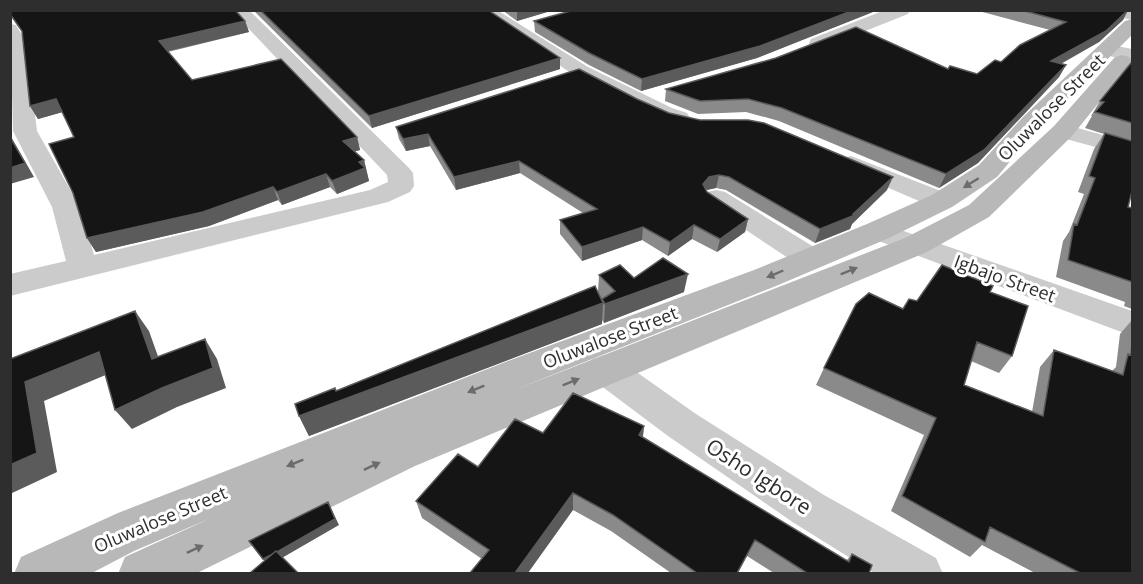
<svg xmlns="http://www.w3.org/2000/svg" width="1143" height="584" font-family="'Open Sans',sans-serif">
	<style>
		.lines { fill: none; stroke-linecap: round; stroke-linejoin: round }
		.street { fill: #cbcbcb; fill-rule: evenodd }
		.secondary { fill: #b8b8b8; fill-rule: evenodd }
		.wall { fill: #8a8a8a }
		.shaded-wall { fill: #5b5b5b }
		.building { fill: #151515; stroke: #5b5b5b; stroke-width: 1.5 }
		.oneway { fill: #6c6c6c }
		.labels { text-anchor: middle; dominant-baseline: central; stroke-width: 6; stroke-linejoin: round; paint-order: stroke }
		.street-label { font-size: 18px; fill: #2e2e2e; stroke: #fff }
		.near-street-label { font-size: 21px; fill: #2e2e2e; stroke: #fff }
	</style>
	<rect width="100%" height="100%" fill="#fff"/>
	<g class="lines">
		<!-- street -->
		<path class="street" d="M231 10H249L409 168 413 173 414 186 410 192 388 202 10 296V274L66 261 52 207 13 131 10 24 16 25 26 42 37 131 80 207 94 255 370 190 388 182 387 175Z
			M476 10H497L588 67 672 108 687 113 690 118 687 123 679 125 656 118 574 75Z
			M885 10H910L908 14 825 47H811L809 43 811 39Z
			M1105 10H1132V20L1107 14Z
			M1107 44 1132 49V61L1100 54 1097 50 1100 46Z
			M1063 124 1132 143V157L1055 136 1051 131 1055 126Z
			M851 156 951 195 955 201 951 207 942 209 933 207 842 168 839 163 842 158Z
			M716 190 725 192 822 252 826 259 822 266 811 269 800 266 707 204 703 198 707 192Z
			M878 222 1132 311V336L868 237 864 231 868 225Z
			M605 355 618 359 696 414 824 495 936 558 943 574H876L794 523 668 436 592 379 587 369 592 359Z"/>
		<!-- secondary -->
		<path class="secondary" d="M1132 19V35L1040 126 997 177 952 207 889 238 776 286 509 392 905 238 969 205 1054 126 1115 57 1122 55 1129 57 1132 61 1129 65 1072 136 989 217 927 252 415 466 195 574H118L125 557 211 518 134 551 90 574H14L21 557 118 513 508 361 754 270 867 224 932 195 979 165 1024 116 1125 21Z"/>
	</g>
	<!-- wall -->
	<path class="wall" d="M253 10H488L560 69 372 128Z
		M502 10H554L517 21Z
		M574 10H878L757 58 641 91 589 65 535 32 534 21Z
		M975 10H1128L1123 20 1099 42 1061 64 1066 65 1059 77 978 163 939 188 779 121 746 112 698 114 665 101 666 89 948 69 977 74 1001 62 1050 30Z
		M10 14 245 21 249 32 168 52 192 80 357 137 360 150 354 151 364 160 369 181 337 194 330 187 282 205 278 200 209 226 96 252 87 238 74 137 62 112 38 119 30 106 22 32Z
		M1132 63V191L1128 207 1132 208V309L1124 306 1125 302 1056 277 1063 241 1069 232 1084 194 1078 192 1094 149 1104 134 1085 128 1092 116H1091L1100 101Z
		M637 99 669 113 887 190 852 224 850 229 815 243 726 190 716 188 706 190 707 192 748 219 745 232 717 252 692 239 668 256 642 240 582 261 560 234V220L583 213 520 173 456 190 430 146 406 151 399 139 396 127Z
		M599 275 634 278 684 292 604 323 602 320V324L309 436 299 416 336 391 598 292Z
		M990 292 1012 356 999 373 971 361 964 385 1032 412 1040 367 1054 350 1112 371 1116 367 1120 334 1132 320V573H1035L982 545 970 557 891 511 924 435 816 385 824 368 903 309 917 301Z
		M644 426 643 437 846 561 852 554 869 573H774L747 556 738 573H671L611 531 573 510 482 559 422 518 416 501 478 467 543 433Z"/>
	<!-- shaded-wall -->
	<path class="shaded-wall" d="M517 10H554L517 21Z
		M854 10H878L757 58 641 91 642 79Z
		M1128 10 1123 20 1099 42 1044 73 1051 61Z
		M245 21 249 32 164 52 159 41Z
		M560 58V69L372 128 369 116Z
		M1066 65 1059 77 978 163 939 188 946 174Z
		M56 99 63 112 38 119 30 106Z
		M428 134 430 146 406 151 403 139Z
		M10 135 34 177 10 184Z
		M357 137 360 150 347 154 343 141Z
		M364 160 369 181 337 194 332 181 359 162Z
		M519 161 520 173 456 190 454 177Z
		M326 174 330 187 282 205 277 192Z
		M719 175 716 188 707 190 703 184 709 177Z
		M893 177 887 190 852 224 850 229 815 243 820 229 853 214Z
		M273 187 278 200 209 226 96 252 87 238Z
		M748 219 745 232 717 252 720 239Z
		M694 225 692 239 668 256 670 242Z
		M643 227 642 240 582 261V247Z
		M688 274 684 292 604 323 605 304Z
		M603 303 602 324 309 436 299 416Z
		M135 311 149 331 166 379 152 359Z
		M205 339 217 359 226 388 177 407 132 429 115 410Z
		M99 352 115 371 44 401 57 472 10 494V465L25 382Z
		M644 426 642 444 639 435Z
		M573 493V510L528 573H515Z
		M328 502 339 525 268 566 263 559Z"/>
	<!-- building -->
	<path class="building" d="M10 10H235L245 21 159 41 192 80 281 59 357 137 343 141 364 160 359 162 365 168 332 181 326 174 277 192 273 187 203 212 87 238 73 193 49 144 74 137 56 99 30 106 22 31 10 14Z
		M260 10H488L560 58 369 116Z
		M574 10H854L760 46 642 79 589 53 534 21Z
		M1021 10H1128L1106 31 1051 61 1066 65 984 150 946 174 782 108 748 99 700 101 666 89 776 58 856 27 948 69 950 66 977 74 995 60 1001 62 1020 45 1066 22Z
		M1131 63H1132V123L1095 112 1104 102 1100 101Z
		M579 69 637 99 669 113 700 120H748L764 123 893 177 853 214 855 215 820 229 729 177 719 175 709 177 703 184 707 192 748 219 720 239 694 225 670 242 643 227 582 247 560 220 597 209 519 161 454 177 428 134 403 139 396 127Z
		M1105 133 1132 141V191L1128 207 1132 208V282L1068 260 1074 224 1077 225 1095 178 1089 176Z
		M10 137 25 163 10 168Z
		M663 258 688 274 605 304 602 299 615 291 599 275 620 265 634 278Z
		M942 265 993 286 990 292 1028 306 1012 356 977 342 964 385 1043 416 1054 350 1123 375 1128 354 1131 355 1132 343V573H1080L990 527 985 542 902 496 936 418 824 368 856 304 869 293 903 309 909 299 917 301Z
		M595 286 603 303 299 416 295 404 335 388 336 391Z
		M135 311 152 359 205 339 213 368 162 388 115 410 99 352 25 382 37 453 10 465V359Z
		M573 393 644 426 639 435 849 562 852 554 872 565 869 573H807L755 540 737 573H697L613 515 573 493 515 573H470L489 550 416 501 458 454 478 467 515 419 543 433Z
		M328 502 335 519 277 552 276 551 271 555 263 559 249 541Z
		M276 551 298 573H250Z"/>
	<!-- one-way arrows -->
	<defs><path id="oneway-solid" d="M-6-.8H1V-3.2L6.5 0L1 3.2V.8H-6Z" transform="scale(1.5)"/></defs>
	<g class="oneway">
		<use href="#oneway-solid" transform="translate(971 183) rotate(148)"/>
		<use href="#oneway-solid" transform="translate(849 271) rotate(-22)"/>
		<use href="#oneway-solid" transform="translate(775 274) rotate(157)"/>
		<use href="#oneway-solid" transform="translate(571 382) rotate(-22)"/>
		<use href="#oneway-solid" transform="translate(476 389) rotate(158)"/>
		<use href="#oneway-solid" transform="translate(295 463) rotate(158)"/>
		<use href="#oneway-solid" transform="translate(372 466) rotate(-25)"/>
		<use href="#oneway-solid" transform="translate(195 549) rotate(-25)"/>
	</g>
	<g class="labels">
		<!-- street labels -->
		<g class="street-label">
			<text transform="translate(1051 107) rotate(-45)">Oluwalose Street</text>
			<text transform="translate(1005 278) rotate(20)">Igbajo Street</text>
			<text transform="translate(610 337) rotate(-21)">Oluwalose Street</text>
			<text transform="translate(160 519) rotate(-23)">Oluwalose Street</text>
		</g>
		<!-- near-street labels -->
		<g class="near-street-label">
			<text transform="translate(759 476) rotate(33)">Osho Igbore</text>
		</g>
	</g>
	<!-- border -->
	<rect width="1143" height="584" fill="none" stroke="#2e2e2e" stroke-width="24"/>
</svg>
